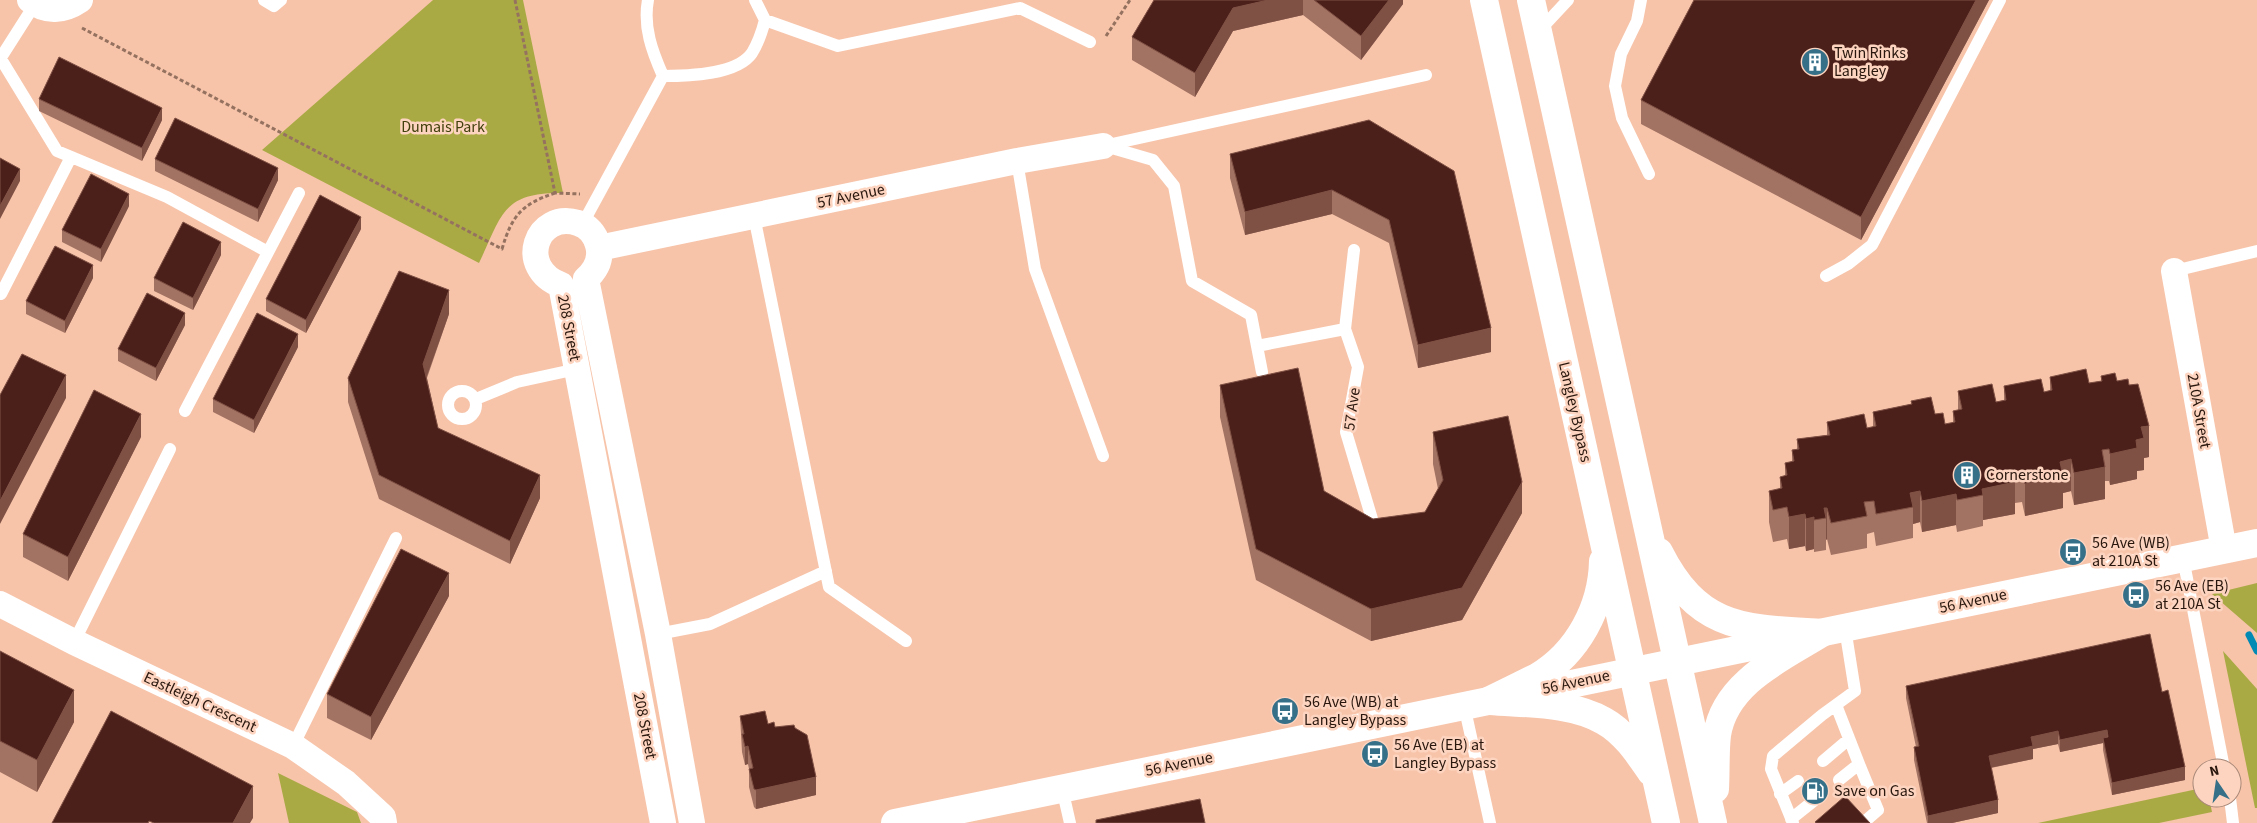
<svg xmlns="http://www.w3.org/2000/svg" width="2257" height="823" font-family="'Source Sans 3',sans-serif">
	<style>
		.green { fill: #aaaa45 }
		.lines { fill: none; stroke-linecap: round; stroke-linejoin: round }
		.stream { stroke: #028ab5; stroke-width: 7 }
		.path { stroke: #957260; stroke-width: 3; stroke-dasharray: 4 2.5; stroke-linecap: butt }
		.service { stroke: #fff; stroke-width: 12 }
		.minor { stroke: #fff; stroke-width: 26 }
		.secondary { stroke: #fff; stroke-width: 28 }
		.primary { stroke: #fff; stroke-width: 28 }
		.wall { fill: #a27262 }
		.shaded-wall { fill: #7f5145 }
		.building { fill: #4c201a; stroke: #7f5145 }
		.labels { text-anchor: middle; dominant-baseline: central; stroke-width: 5; stroke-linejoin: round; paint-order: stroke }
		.poi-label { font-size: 16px; fill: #29170e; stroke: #fdd4bf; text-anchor: start }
		.park-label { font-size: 16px; fill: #41400c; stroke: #fdd4bf }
		.street-label { font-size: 16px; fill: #29170e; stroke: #fdd4bf }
	</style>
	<rect width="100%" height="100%" fill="#f7c4aa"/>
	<!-- green -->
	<path class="green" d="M433 0H523L563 193C502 192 502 215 479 263L262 150Z
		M2257 583V633L2212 594Z
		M2223 651 2257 689V808H2255Z
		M278 773 357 812 361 823H289Z
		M2202 788V798H2209L2212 812 2159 823H2038Z"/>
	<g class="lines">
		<!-- stream -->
		<path class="stream" d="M2249 635 2257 651"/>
		<!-- path -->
		<path class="path" d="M515 0 555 193 580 194
			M82 28 502 249C512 215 522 204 555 193
			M1106 36 1130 0"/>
		<!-- service -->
		<path class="service" d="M264 0 274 6 281 0
			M648 0C643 27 652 51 663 76
			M755 0 765 20
			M1641 0 1637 21 1621 54 1615 86 1622 118 1649 174
			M1539 31 1568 0
			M0 59 35 4
			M1 59 57 151 167 197 268 252
			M663 76C687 76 737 75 752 53 758 43 762 32 765 20L838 46 1020 8 1090 42
			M1103 146 1426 75
			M1105 146 1153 160 1174 186 1192 281 1251 315 1262 372
			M1017 161 1035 269 1103 456
			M754 216 829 587 906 641
			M582 225 663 76
			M2174 271 2257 251
			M1826 276 1848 264 1872 245 2000 0
			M1 294 71 157
			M1345 329 1358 367 1346 432 1372 519
			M1257 346 1345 329 1354 250
			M448 405a14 14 0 1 1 28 0a14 14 0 1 1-28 0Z
			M476 399 517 382 577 369
			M185 411 299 193
			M2183 558 2224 768
			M658 634 710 624 826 571
			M74 642 170 449
			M1464 705 1490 823
			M1836 705 1859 764 1839 780
			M293 746 396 538
			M1823 761 1849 739
			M1859 764 1878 810 1863 823
			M1062 788 1070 823
			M1780 794 1798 781
			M2230 798 2233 823
			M1791 819 1816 799
			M1793 823 1771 769 1773 756 1822 715 1855 691 1845 628"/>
		<!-- minor -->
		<path class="minor" d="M30 0C46 13 64 11 80 0
			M599 248 1017 161 1103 146
			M2174 271 2224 550
			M0 604 74 642 293 746 346 783 383 817 384 823
			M663 823 561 285C516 268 536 210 578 223 588 226 595 234 598 245 602 259 596 270 586 279L658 634 692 823"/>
		<!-- secondary -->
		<path class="secondary" d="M895 823 2257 543"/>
		<!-- primary -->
		<path class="primary" d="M1484 0 1666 823
			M1531 0 1713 823
			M1659 552C1699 631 1744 628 1822 633
			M1488 701C1504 693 1521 685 1537 677 1578 653 1602 607 1603 561
			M1490 701C1526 704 1571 702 1604 721 1624 732 1638 753 1651 772
			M1715 789C1716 771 1715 752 1717 735 1725 682 1782 658 1822 633"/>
	</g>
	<!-- wall -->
	<path class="wall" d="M1154 0H1403V4L1361 60 1303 15 1233 31 1195 97 1132 60V37Z
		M1694 0H1989L1861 240 1641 124V100Z
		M39 99 162 120 142 161 39 111Z
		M1369 120 1491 352 1418 368 1389 243 1332 214 1245 235 1230 178V154Z
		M155 159 278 180 258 222 155 171Z
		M129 206 101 262 62 242V230Z
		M361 229 306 333 266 311V299Z
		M221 255 193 310 154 291V278Z
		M93 278 65 333 26 314V301Z
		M449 314 427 378 438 428 540 498 510 564 379 499 348 402V378Z
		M185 325 156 381 118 361V349Z
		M298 347 254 433 213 412V399Z
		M2101 376 2129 385 2149 457 2144 458V470L2137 471V479L2110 485 2109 481H2105V499L2074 505 2071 491 2063 493V508L2025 516 2022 502 2015 503V514L1983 520V526L1957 532 1956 525 1922 532 1920 522 1913 524V538L1876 546 1874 532 1867 534V548L1831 555 1827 539 1826 540V550L1814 552V549L1806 551 1805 546 1789 549 1787 539 1773 542 1769 522V491L1780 489V477L1785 476V463L1792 462V450L1797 449V439L1827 435V422L1867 428 1873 427V412L1911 404V401L1935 414 1945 424 1953 423V411L1958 410V391L1996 402 2004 400V386L2044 392 2050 391V377L2089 383 2101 381Z
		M1220 385 1324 491 1373 519 1425 512 1438 489 1433 464V432L1522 513 1462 620 1371 641 1256 580 1220 417Z
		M141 437 68 581 23 557V534Z
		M449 596 371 740 327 718V694Z
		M0 651 74 722 37 792 0 772Z
		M1906 686 2162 692 2185 780 2112 795 2103 750V743L2060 752 2058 744 2033 749V759L1991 768 1998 813 1952 823H1927L1914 760V747H1916L1906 698Z
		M740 716 768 724 775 727 816 795 756 809 754 807 749 787V769L748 764 745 765 742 752Z"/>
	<!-- shaded-wall -->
	<path class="shaded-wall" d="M1268 0H1303V15L1233 31 1195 97V73L1233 8Z
		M1389 0H1403V4L1361 60V36Z
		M1976 0H1989L1861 240V217Z
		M162 108V120L142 161V148Z
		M278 168V180L258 222V209Z
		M20 169V181L0 219V206Z
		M1332 190V214L1245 235V212Z
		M129 194V206L101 262V249Z
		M361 217V229L306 333V320Z
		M221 242V255L193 310V298Z
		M93 265V278L65 333V321Z
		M449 290V314L423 387V364Z
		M185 313V325L156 381V368Z
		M1491 328V352L1418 368V345Z
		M298 334V347L254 433V420Z
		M66 375V398L0 524V501Z
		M141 414V437L68 581V557Z
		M2149 426V457L2144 458V470L2137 471V479L2110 485V454L2136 440 2141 427Z
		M2071 459V491L2063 493V508L2025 516V484L2060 462Z
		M2105 467V499L2074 505V473Z
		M540 475V498L510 564V541Z
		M1522 482V513L1462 620 1371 641V609Z
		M2015 482V514L1983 520V495L1982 489Z
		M1920 491V522L1913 524V507L1910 493Z
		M1956 494V525L1922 532V501Z
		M1824 508H1827V539L1826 540V518Z
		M1805 514V546L1789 549V517Z
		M1814 517V549L1806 551V519Z
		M449 573V596L371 740V717Z
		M74 690V722L37 792V760Z
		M2107 730V742L2103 738V743L2060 752V740Z
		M2058 731V744L2033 749V759L1989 768V756L2031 737Z
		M748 746V764L745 765V747Z
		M2185 767V780L2112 795V783Z
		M816 777V795L756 809V790Z
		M253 786V818L250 823H233Z
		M1998 800V813L1952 823H1928V816Z"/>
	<!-- building -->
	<path class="building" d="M1154 0H1268L1233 8 1195 73 1132 37Z
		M1314 0H1389L1361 36Z
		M1694 0H1976L1861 217 1641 100Z
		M59 57 162 108 142 148 39 99Z
		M175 118 278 168 258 209 155 159Z
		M1369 120 1454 171 1491 328 1418 345 1389 220 1332 190 1245 212 1230 154Z
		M0 158 20 169 0 206Z
		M91 174 129 194 101 249 62 230Z
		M320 195 361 217 306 320 266 299Z
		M183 222 221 242 193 298 154 278Z
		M55 246 93 265 65 321 26 301Z
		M399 271 449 290 423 364 438 428 540 475 510 541 379 475 348 378Z
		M147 293 185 313 156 368 118 349Z
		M257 313 298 334 254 420 213 399Z
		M22 354 66 375 0 501V395Z
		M1298 368 1324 491 1373 519 1425 512 1443 480 1433 432 1508 416 1522 482 1462 588 1371 609 1256 549 1220 385Z
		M2086 369 2089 383 2102 381 2101 376 2115 373 2117 381 2128 379 2129 385 2138 384 2149 426 2141 427 2144 438 2136 440 2137 448 2110 454 2109 449 2102 450 2105 467 2074 473 2071 459 2060 462 2063 476 2025 484 2022 470 2013 472 2015 482 1982 489 1983 495 1957 500 1956 494 1922 501 1920 491 1910 493 1913 507 1876 514 1874 501 1864 502 1867 516 1831 523 1827 508H1824L1826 518 1814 520V517L1806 519 1805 514 1789 517 1787 507 1773 510 1769 491 1782 488 1780 477 1787 475 1785 463 1794 461 1792 450 1799 449 1797 439 1830 435 1827 422 1864 414 1867 428 1876 426 1873 412 1912 404 1911 401 1931 397 1935 414 1943 413 1945 424 1955 422 1953 411 1962 409 1958 391 1992 384 1996 402 2006 400 2004 386 2041 379 2044 392 2052 390 2050 377Z
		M94 390 141 414 68 557 23 534Z
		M401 549 449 573 371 717 327 694Z
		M2150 634 2162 692 2168 690 2185 767 2112 783 2103 738 2108 737 2107 730 2060 740 2058 731 2031 737 2033 746 1989 756 1998 800 1928 816 1914 747 1919 746 1906 686Z
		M0 651 74 690 37 760 0 741Z
		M111 711 253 786 233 823H154L149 821 148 823H52Z
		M765 711 768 724 774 722 775 727 794 725 795 728 807 735 816 777 756 790 754 789 749 769 753 768 748 746 745 747 742 734H744L740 716Z
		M1845 796 1870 823H1816L1815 822Z
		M1200 799 1205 823H1096V820Z"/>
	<!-- icons -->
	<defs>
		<g id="building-disc" transform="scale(1.4375)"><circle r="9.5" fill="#356f88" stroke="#fdd4bf"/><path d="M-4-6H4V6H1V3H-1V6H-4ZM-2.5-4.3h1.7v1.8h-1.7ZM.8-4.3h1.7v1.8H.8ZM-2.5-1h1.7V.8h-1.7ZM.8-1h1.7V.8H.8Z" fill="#fff"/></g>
		<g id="bus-disc" transform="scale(1.4375)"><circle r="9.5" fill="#356f88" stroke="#fdd4bf"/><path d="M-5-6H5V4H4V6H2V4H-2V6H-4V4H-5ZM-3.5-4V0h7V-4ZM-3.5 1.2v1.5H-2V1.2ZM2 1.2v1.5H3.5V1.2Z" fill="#fff"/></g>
		<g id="fuel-disc" transform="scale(1.4375)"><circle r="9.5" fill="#356f88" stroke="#fdd4bf"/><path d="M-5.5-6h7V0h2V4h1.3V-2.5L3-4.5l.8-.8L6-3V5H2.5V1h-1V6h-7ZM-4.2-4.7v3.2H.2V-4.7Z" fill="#fff"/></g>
	</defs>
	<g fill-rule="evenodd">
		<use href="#building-disc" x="1815" y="62"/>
		<use href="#building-disc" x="1967" y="475"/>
		<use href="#bus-disc" x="2073" y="552"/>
		<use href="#bus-disc" x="2136" y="595"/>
		<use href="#bus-disc" x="1285" y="711"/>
		<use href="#bus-disc" x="1375" y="754"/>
		<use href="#fuel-disc" x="1815" y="791"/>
	</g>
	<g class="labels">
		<!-- poi labels -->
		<g class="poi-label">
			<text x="1834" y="53">Twin Rinks<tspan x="1834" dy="18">Langley</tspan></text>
			<text x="1986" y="475">Cornerstone</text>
			<text x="2092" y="543">56 Ave (WB)<tspan x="2092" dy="18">at 210A St</tspan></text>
			<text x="2155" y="586">56 Ave (EB)<tspan x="2155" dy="18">at 210A St</tspan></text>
			<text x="1304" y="702">56 Ave (WB) at<tspan x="1304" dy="18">Langley Bypass</tspan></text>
			<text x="1394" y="745">56 Ave (EB) at<tspan x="1394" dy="18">Langley Bypass</tspan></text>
			<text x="1834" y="791">Save on Gas</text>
		</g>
		<!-- park labels -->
		<g class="park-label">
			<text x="443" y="127">Dumais Park</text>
		</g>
		<!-- street labels -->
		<g class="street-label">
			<text transform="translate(851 196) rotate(-12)">57 Avenue</text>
			<text transform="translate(569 328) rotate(79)">208 Street</text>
			<text transform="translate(1352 409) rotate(-82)">57 Ave</text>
			<text transform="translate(2199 411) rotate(80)">210A Street</text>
			<text transform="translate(1575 412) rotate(77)">Langley Bypass</text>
			<text transform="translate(1973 601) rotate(-12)">56 Avenue</text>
			<text transform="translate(1576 682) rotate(-12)">56 Avenue</text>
			<text transform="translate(200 702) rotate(25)">Eastleigh Crescent</text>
			<text transform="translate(645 726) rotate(79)">208 Street</text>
			<text transform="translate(1179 764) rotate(-12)">56 Avenue</text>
		</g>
	</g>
	<!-- north arrow -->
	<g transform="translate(2217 783) rotate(347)"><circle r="24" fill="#fdd4bf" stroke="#a88878"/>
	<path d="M0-4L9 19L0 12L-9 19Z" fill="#356f88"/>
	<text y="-8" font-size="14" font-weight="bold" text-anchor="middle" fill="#29170e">N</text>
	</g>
</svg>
